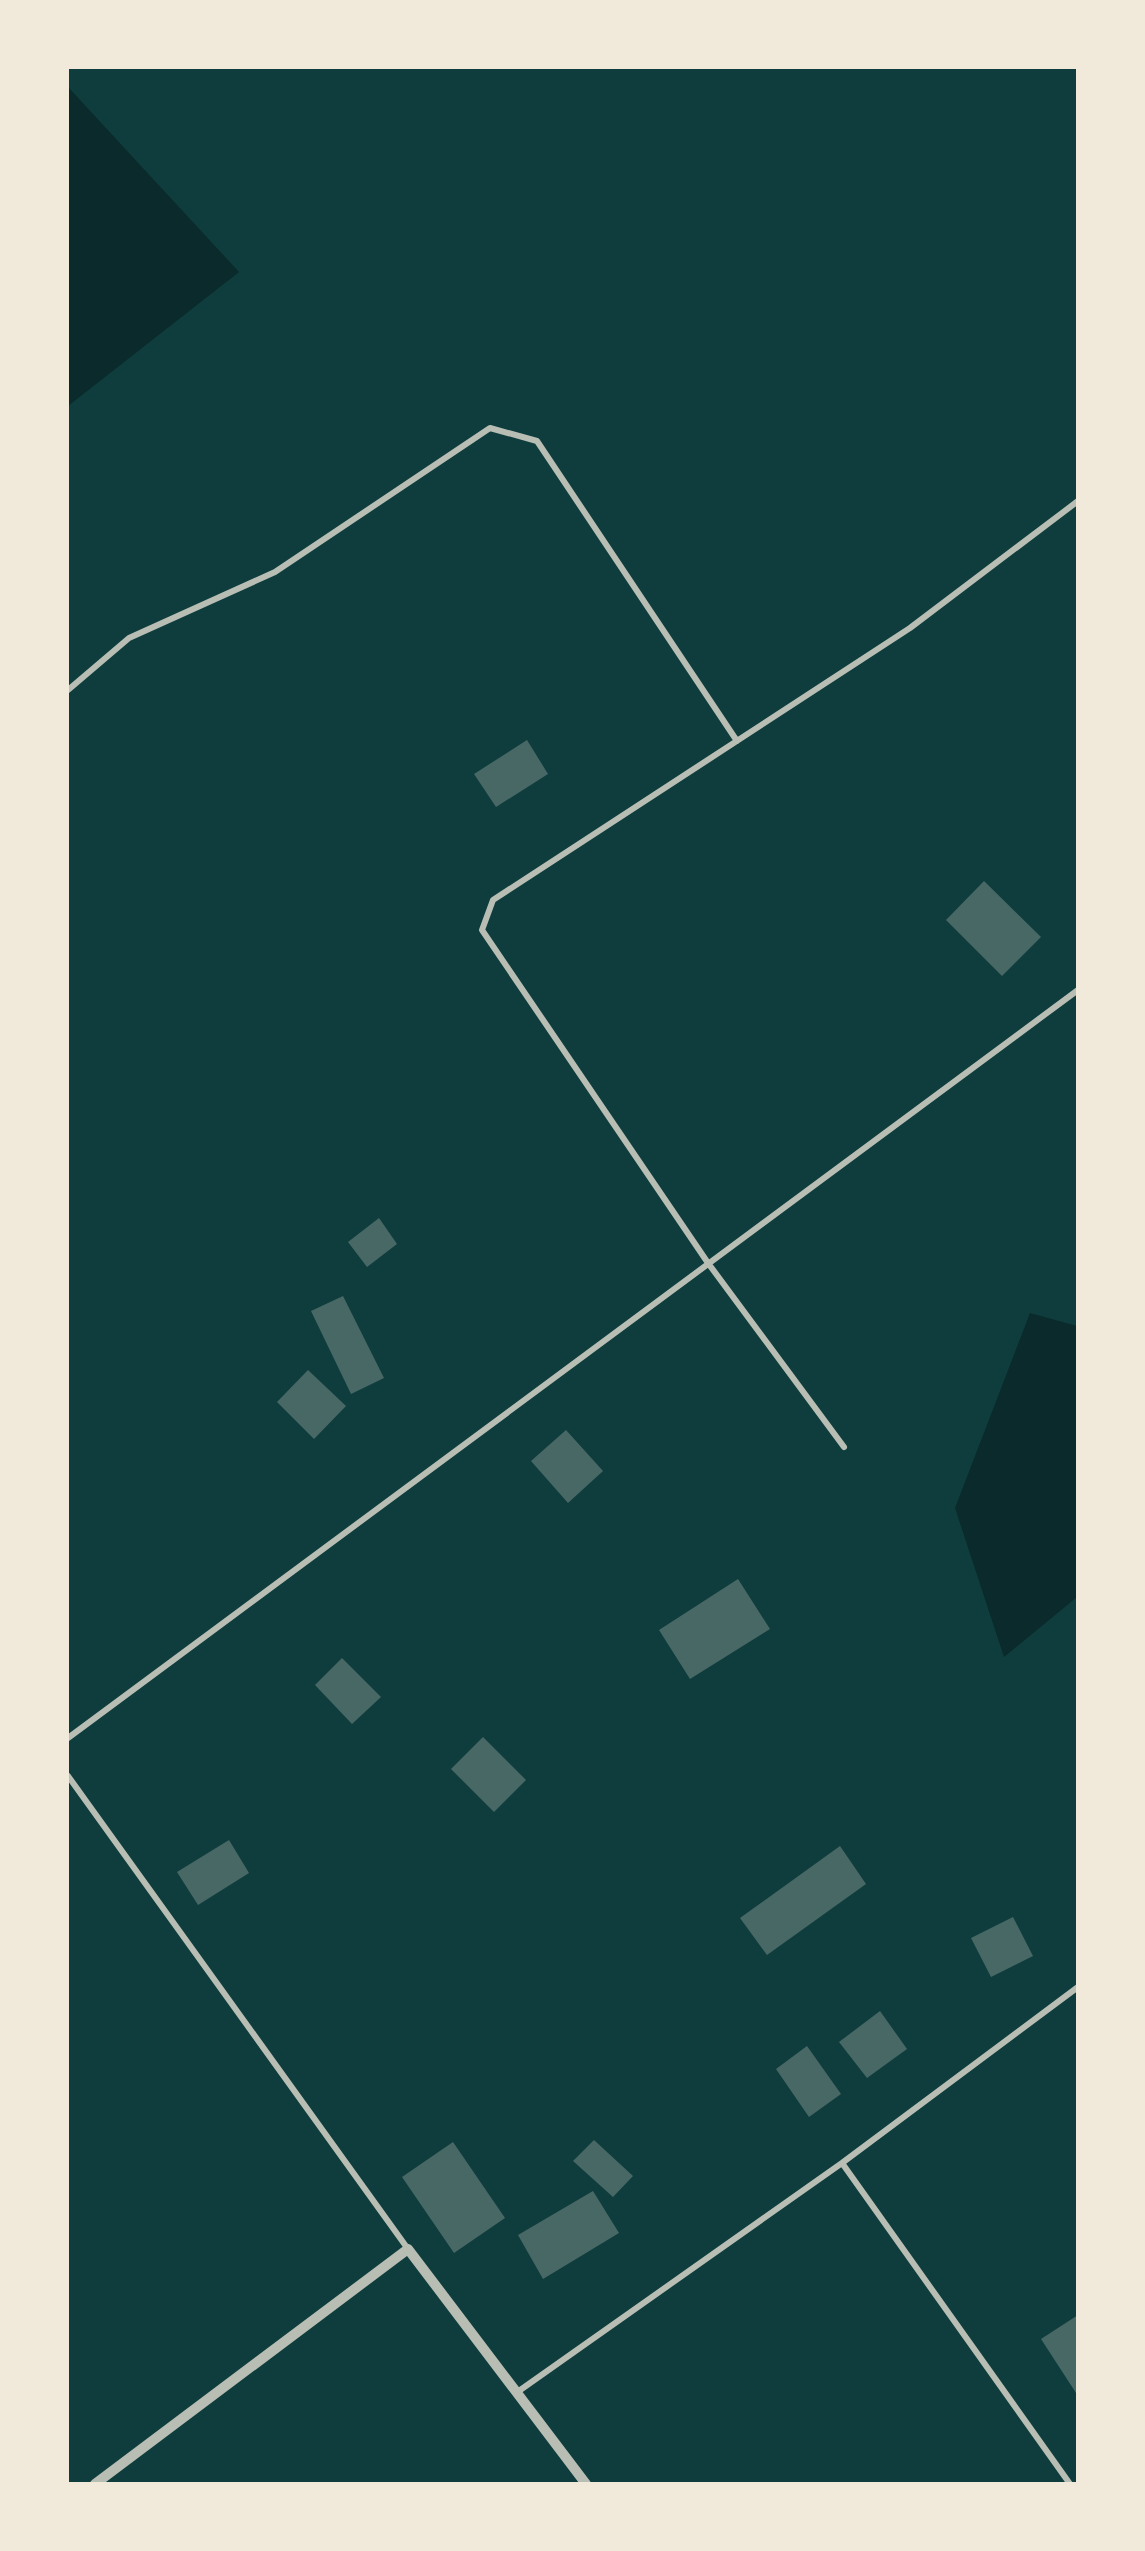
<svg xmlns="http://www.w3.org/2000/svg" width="1145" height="2551" font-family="'Sofia Sans Condensed',sans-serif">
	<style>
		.water { fill: #0a2a2b }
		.building { fill: #486865 }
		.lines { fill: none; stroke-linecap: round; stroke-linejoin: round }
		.minor { stroke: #b8beb3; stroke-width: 6 }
		.tertiary { stroke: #b8beb3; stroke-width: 10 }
	</style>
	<rect width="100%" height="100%" fill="#0f3d3e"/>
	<!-- water -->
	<path class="water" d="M68 87 239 272 68 406Z
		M1030 1313 1077 1326V1597L1004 1657 955 1508Z"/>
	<!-- building -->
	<path class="building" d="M527 740 548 774 496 807 474 774Z
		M984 881 1041 937 1002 976 946 920Z
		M379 1218 397 1244 367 1267 348 1242Z
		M343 1296 384 1378 351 1394 311 1311Z
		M308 1370 346 1406 314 1439 277 1402Z
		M566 1430 603 1471 568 1503 531 1461Z
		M738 1579 770 1629 690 1679 659 1630Z
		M342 1658 381 1697 352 1724 315 1685Z
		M483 1737 526 1780 494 1812 451 1769Z
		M229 1840 249 1873 198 1905 177 1872Z
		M840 1846 866 1884 767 1955 740 1918Z
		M1013 1917 1033 1956 991 1977 971 1938Z
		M880 2011 907 2049 867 2078 839 2042Z
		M807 2046 841 2094 809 2117 776 2069Z
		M594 2140 633 2176 613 2197 573 2161Z
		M453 2142 505 2218 454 2253 402 2177Z
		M593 2191 619 2233 543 2279 518 2235Z
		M1078 2315V2396L1041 2339Z"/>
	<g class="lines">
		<!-- minor -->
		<path class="minor" d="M68 690 129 638 275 572 490 428 537 441 737 741
			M844 1447 708 1263 482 930 493 900 910 628 1078 501
			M68 1738 1078 990
			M68 1776 408 2249
			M842 2163 1070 2484
			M516 2393 842 2163 1078 1987"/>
		<!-- tertiary -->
		<path class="tertiary" d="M95 2484 408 2249 586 2484"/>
	</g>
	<!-- border -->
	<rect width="1145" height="2551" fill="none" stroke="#f1e9da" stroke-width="138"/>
</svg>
